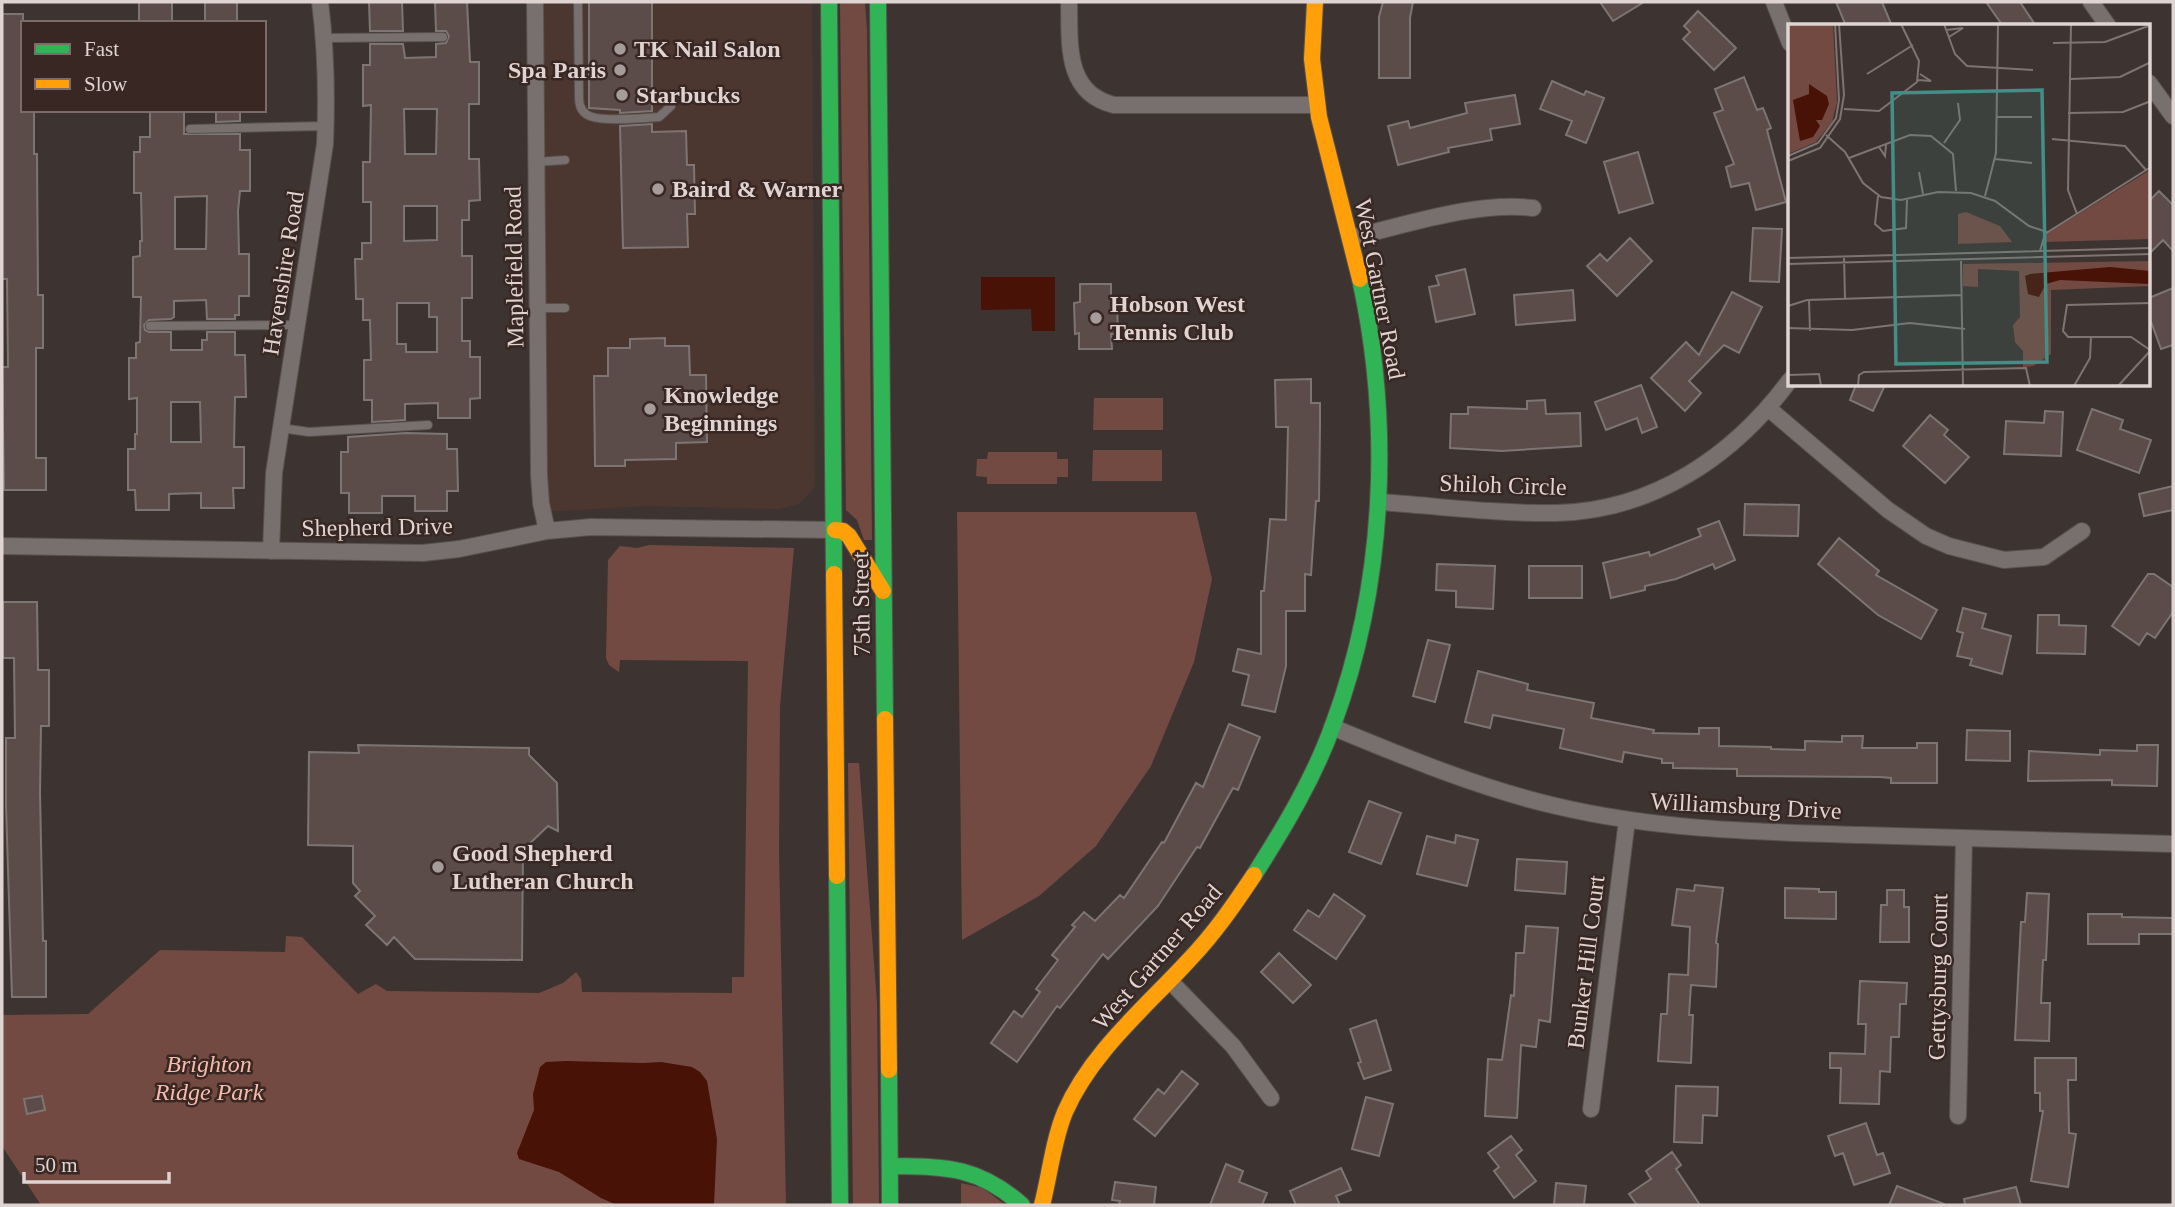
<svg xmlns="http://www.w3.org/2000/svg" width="2175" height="1207" font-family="'Times New Roman',serif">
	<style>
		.built { fill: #4c3630 }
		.green { fill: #734a41 }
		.water { fill: #481207 }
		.building { fill: #5c4c49; stroke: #7d7573; stroke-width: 2; fill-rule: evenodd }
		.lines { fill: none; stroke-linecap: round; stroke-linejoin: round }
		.lane-casing { stroke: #58514e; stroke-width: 10 }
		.street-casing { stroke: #58514e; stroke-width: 18 }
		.fast-casing { stroke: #58514e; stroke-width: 18 }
		.slow-casing { stroke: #58514e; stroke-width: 18 }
		.lane { stroke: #78706e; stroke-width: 8 }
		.street { stroke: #78706e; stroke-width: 16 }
		.fast { stroke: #30b455; stroke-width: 16 }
		.slow { stroke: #ff9f0a; stroke-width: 16 }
		.poi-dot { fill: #a69c99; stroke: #382723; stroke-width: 2.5 }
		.labels { text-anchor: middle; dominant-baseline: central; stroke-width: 5; stroke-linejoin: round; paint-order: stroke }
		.poi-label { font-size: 24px; font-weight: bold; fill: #dfd4d1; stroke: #382723; text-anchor: start }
		.street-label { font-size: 24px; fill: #dfd4d1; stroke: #382723 }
		.park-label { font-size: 24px; font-style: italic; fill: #f6bbac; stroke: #382723 }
		.inset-road { fill: none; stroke: #7e7472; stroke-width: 2 }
		.view { fill: #438e87; fill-opacity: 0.15; stroke: #438e87; stroke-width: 3.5 }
		.inset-edge { fill: none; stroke: #dfd4d1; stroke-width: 3.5 }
	</style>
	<rect width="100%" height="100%" fill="#3d3432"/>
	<!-- built -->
	<path class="built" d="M537 2H812L815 487 799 504 779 509 647 506 542 512Z"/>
	<!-- green -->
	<path class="green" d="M840 2H865L867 30 872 540H864L857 520 846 510Z
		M1094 398H1163V430H1093Z
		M1093 450H1162V481H1092Z
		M988 452H1057V459H1068V477H1057V484H987V477L976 476 977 459H987Z
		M957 512H1196L1212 579 1194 662 1151 766 1096 846 1039 896 962 940Z
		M649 545 794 548 780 706 779 853 786 1205H41L2 1146V1015L88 1014 160 950 285 952 286 936 302 937 358 994 376 984 387 991 539 993 563 983 576 972 581 979 582 992 732 993V977H744L748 661 620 660 619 672 609 665 606 658 608 560 620 546 637 548Z
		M848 763H859L877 1003 879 1205H853Z
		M961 1183 983 1188 1005 1205H961Z"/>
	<!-- water -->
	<path class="water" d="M981 277H1055V331H1032L1031 309 981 310Z
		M566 1061 643 1063 661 1062 692 1067 700 1072 707 1081 717 1139 714 1205H617L601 1198 559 1172 519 1159 517 1153 534 1110 533 1094 540 1067 546 1062Z"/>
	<!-- building -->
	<path class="building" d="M139 2H172V23H139Z
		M205 2H237V21H205Z
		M369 2H402L403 31H370Z
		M435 2H467L470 62H479V104H469V159H479L480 200 469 201V220H462V256H472V298H462V341H470V357H480V398L470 399V418H438V403L405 404V420L372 422V400H364V360H371L370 320H363V299H356L355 259H362V243H371V202H363V162H370L371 105 363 106V65H370V44H403L405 58 436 57V44L446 43 449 36 446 31H436ZM404 109H437L436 154H405ZM404 206H437V240L404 241ZM397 303H429V317H437V352H406V344H397Z
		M589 2H652V111L620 113V110L589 108Z
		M1383 2H1413L1410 18V78H1379V17Z
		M1600 2H1644L1613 21Z
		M1836 2H1882L1892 26H1846Z
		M1986 2H2020L2036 26H2003Z
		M1698 11 1736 48 1714 70 1683 39 1690 32 1684 26Z
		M2 14H23V110H34V154H37L38 295H43V348H36V458H46V490H4L2 367H8L7 279H2Z
		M1744 77 1757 110 1763 108 1771 128 1767 130 1786 202 1756 210 1749 183 1731 187 1726 167 1734 164 1714 113 1723 110 1715 89Z
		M1552 81 1584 95 1586 91 1604 98 1586 143 1566 135 1572 121 1540 109Z
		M1515 95 1520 124 1490 129 1492 140 1448 148 1449 152 1398 165 1388 126 1408 121 1410 128 1467 113 1465 103Z
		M150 110H184V134H240V150H250V191H240L238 211 239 254H249V296H239V315H235V319H207L206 300 174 301V317L171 319 149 320 144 325 145 330 149 332H171V350H202V340H207V332H235V355H245L246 397H235L234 447H244V488H233L234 508H201V493L169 494V510H136L135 490H128V449H135V434H137V398L129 399V358H136V343L140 342 141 297H133V257L140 256V241H142L141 193H134V152H140V137H150ZM207 196 206 249H175V197ZM171 402H200L201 442H171Z
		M216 110H240V121L216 122Z
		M652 124V132L686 131 687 165H694L695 214H687L688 247 623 248 620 126Z
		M1638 152 1653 203 1619 213 1604 162Z
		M2159 191 2173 205V251L2163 240 2149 254V201Z
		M1753 228 1782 229 1779 282 1750 281Z
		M1630 238 1652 261 1617 296 1587 266 1600 254 1607 261Z
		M1465 269 1475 314 1436 322 1429 287 1439 285 1436 276Z
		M1080 284H1111V301H1117L1118 334H1111L1112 349H1079V333L1075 334 1074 303 1080 302Z
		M2173 288V345L2161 349 2149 316V298Z
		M1573 290 1575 320 1516 325 1514 295Z
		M1732 292 1762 307 1739 353 1724 345 1689 381 1701 393 1685 411 1651 378 1686 342 1699 355Z
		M665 338V346H689L690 375H706L707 442 676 443V459L625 460V466H595L594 376H608V348H630V339Z
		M1311 379V403H1320V426L1319 501H1316L1311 575 1305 574V611H1286V666L1275 712 1242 705 1249 675 1233 671 1238 649 1261 654V591H1264L1270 519 1286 520 1288 427H1276L1275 380Z
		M1641 385 1657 427 1642 433 1637 418 1606 430 1595 402Z
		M1856 385H1885L1873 411 1850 400Z
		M1545 400 1546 414 1580 413 1581 446 1502 451 1450 448 1451 414H1468V407L1527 409V401Z
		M2092 409 2123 420 2120 429 2151 440 2139 473 2077 450Z
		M2045 411 2063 412 2061 456 2004 454 2006 421 2044 423Z
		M1930 415 1948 430 1944 435 1969 457 1945 483 1903 446Z
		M406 433 447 434V449H457L458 491H447V511H415V496H382V513H349V493H341V452H348V437Z
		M2173 486V510L2144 516 2139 494Z
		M1745 504 1799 505 1798 536 1744 535Z
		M1719 521 1735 560 1715 569 1713 564 1676 579 1645 586V590L1611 598 1603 563 1649 552 1650 556 1701 536 1698 529Z
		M1839 538 1879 571 1876 575 1937 610 1921 639 1878 615 1818 564Z
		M1437 564 1495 566 1493 609 1456 607V591L1436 590Z
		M1529 566H1582V598H1529Z
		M2148 574H2154L2173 587V612L2155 638 2147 633 2139 645 2112 626Z
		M3 602H37L38 670H49V726H41L40 793 43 941H46V997H12L6 806V738H15L14 658H3Z
		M1963 608 1986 614 1982 628 2011 636 2002 674 1970 665 1972 659 1957 656 1963 633 1957 631Z
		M2038 615H2059V625L2086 626 2085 654 2037 653Z
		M1428 640 1450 645 1435 702 1413 696Z
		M1478 671 1528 684 1527 690 1594 703 1591 718 1654 730 1653 733 1699 734V728H1719V746L1771 747V749L1805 750V741L1842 742V736H1863L1862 748H1917V743H1937V783H1891V778L1880 777 1737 776V769L1673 768V763H1662V759L1624 752 1622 762 1560 748 1564 729 1493 715 1490 728 1465 722Z
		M1229 724 1260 737 1238 790 1233 788 1200 848 1197 847 1158 906 1108 959 1103 954 1060 1008 1057 1006 1017 1062 991 1043 1014 1011 1022 1017 1040 992 1036 989 1058 960 1052 955 1075 927 1072 925 1084 912 1095 921 1120 895 1124 898 1162 842 1164 843 1196 783 1203 787Z
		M1967 730 2010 731V761L1966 760Z
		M358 745 529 748V755L557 783 558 831 548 826 523 850 522 960 415 959 394 937 387 945 366 925 375 916 355 896 360 891 353 883V846L308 845 309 752 359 753Z
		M2137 745H2158L2157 786 2112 785V780L2028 781 2029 751 2100 755V750L2137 751Z
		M1369 801 1401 813 1381 864 1349 852Z
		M1456 835 1478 840 1467 886 1417 874 1427 836 1455 843Z
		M1517 859 1567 862 1565 894 1515 890Z
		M1695 885 1723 888 1716 943 1718 944 1716 987 1691 985 1689 1015H1693L1691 1063 1658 1061 1661 1014H1667L1669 974 1688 975 1690 927 1672 925 1677 889 1694 891Z
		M1785 888 1819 889V892H1836V919L1785 918Z
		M1887 890H1904V907H1909V942H1880L1881 905H1887Z
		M2027 893 2049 894 2046 960H2043L2041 1003H2050L2049 1041 2015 1040 2021 922H2025Z
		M1334 894 1365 916 1336 959 1294 930 1308 910 1319 917Z
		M2088 914H2122V917L2173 918V934H2139V944H2088Z
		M1526 926 1558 928 1550 1022 1539 1020 1536 1047 1521 1045 1517 1118 1485 1116 1488 1059 1502 1060 1511 995 1514 996 1516 953H1524Z
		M1279 953 1311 985 1293 1003 1261 972Z
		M1860 981 1907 983 1906 1004H1900L1899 1037H1891L1890 1072 1880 1071 1879 1104 1840 1103 1841 1068H1830V1053L1865 1054 1866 1024H1858Z
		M1376 1020 1391 1070 1364 1079 1358 1063 1361 1062 1350 1029Z
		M2035 1058H2076V1080H2068L2069 1133 2076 1134 2068 1187 2031 1181 2043 1111H2040V1093H2035Z
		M1182 1071 1198 1084 1155 1136 1134 1119 1158 1089 1164 1094Z
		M1676 1086 1718 1087 1717 1116 1703 1115 1702 1143 1674 1142Z
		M42 1096 45 1110 27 1114 24 1099Z
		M1366 1097 1393 1104 1379 1156 1352 1149Z
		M1866 1123 1877 1155 1883 1153 1890 1173 1854 1185 1843 1153 1835 1156 1828 1136Z
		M1511 1136 1522 1150 1516 1155 1536 1181 1514 1198 1494 1171 1499 1167 1488 1153Z
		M1672 1152 1681 1165 1676 1169 1700 1205H1637L1629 1194 1651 1179 1646 1171Z
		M1226 1164 1243 1171 1239 1182 1267 1193 1262 1205H1210Z
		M1341 1168 1351 1190 1336 1196 1340 1205H1296L1290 1191Z
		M1115 1182 1156 1187 1154 1205H1119L1120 1201 1112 1200Z
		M1556 1183 1586 1186 1584 1205H1554Z
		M1897 1186 1944 1204V1205H1889Z
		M2016 1187 2021 1205H1965L1964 1199Z"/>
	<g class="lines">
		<!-- lane casing -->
		<g class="lane-casing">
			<path id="lane" d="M578 2 579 94C579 101 579 109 586 114 597 123 644 118 659 117L671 106
				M324 38 443 37
				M190 129 326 126
				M536 162 565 160
				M537 308H565
				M150 326 298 325
				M281 428 309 432 428 425"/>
		</g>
		<!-- street casing -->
		<g class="street-casing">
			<path id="street" d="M535 2 539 475 541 503 547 531
				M1069 2C1070 42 1064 93 1114 105H1317
				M1774 2 1790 43
				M2091 2 2108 26
				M2149 83 2173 116
				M1350 238C1406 225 1476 201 1533 208
				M1768 408 1888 510 1926 536 1949 546 2004 560 2044 557 2082 531
				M1380 502C1438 506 1498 514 1556 513 1653 511 1734 456 1790 380
				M2 546 423 553 459 549 547 531 591 527 835 530
				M271 551 274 473 325 144C327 96 326 49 320 2
				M1332 727C1405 757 1478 788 1556 806 1657 830 1758 832 1861 835 1965 838 2069 841 2173 844
				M1170 981 1233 1046 1271 1098
				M1591 1109 1627 820
				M1958 1116 1964 838"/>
		</g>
		<!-- fast casing -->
		<g class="fast-casing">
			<path id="fast" d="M829 2 834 574
				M878 2 885 719
				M1254 875C1284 828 1314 778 1333 725 1385 585 1392 425 1360 279
				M837 876 840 1205
				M889 1070 890 1205
				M890 1166C947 1167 977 1166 1022 1205"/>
		</g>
		<!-- slow casing -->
		<g class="slow-casing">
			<path id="slow" d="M1315 2 1312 59 1319 117 1360 279
				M835 530 843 531 849 536 883 591
				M834 574 837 876
				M885 719 889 1070
				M1042 1205C1050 1174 1053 1141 1065 1112 1091 1052 1146 1007 1189 960 1214 934 1234 905 1254 875"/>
		</g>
		<!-- lane -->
		<use href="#lane" class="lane"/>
		<!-- street -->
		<use href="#street" class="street"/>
		<!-- fast -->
		<use href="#fast" class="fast"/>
		<!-- slow -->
		<use href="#slow" class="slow"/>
	</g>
	<!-- markers -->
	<g class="poi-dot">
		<circle cx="620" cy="49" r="7"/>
		<circle cx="620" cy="70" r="7"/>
		<circle cx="622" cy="95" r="7"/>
		<circle cx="658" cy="189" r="7"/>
		<circle cx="1096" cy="318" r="7"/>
		<circle cx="650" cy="409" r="7"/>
		<circle cx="438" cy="867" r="7"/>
	</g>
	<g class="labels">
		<!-- poi labels -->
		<g class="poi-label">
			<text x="634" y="49">TK Nail Salon</text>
			<text x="606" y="70" text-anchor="end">Spa Paris</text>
			<text x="636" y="95">Starbucks</text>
			<text x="672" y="189">Baird &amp; Warner</text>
			<text x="1110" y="304">Hobson West<tspan x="1110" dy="28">Tennis Club</tspan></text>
			<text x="664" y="395">Knowledge<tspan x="664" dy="28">Beginnings</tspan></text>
			<text x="452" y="853">Good Shepherd<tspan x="452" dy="28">Lutheran Church</tspan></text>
		</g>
		<!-- street labels -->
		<g class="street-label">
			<text transform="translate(514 267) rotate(-91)">Maplefield Road</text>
			<text transform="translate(283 273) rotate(-81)">Havenshire Road</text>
			<text transform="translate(1380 289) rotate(79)">West Gartner Road</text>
			<text transform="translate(1503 485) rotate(2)">Shiloh Circle</text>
			<text transform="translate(377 527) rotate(-1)">Shepherd Drive</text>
			<text transform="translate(861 604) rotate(-91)">75th Street</text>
			<text transform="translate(1746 806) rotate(3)">Williamsburg Drive</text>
			<text transform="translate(1157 957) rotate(-49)">West Gartner Road</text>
			<text transform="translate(1586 962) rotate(-83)">Bunker Hill Court</text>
			<text transform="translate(1938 977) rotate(-89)">Gettysburg Court</text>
		</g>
		<!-- park labels -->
		<g class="park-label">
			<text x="209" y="1064">Brighton<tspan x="209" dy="28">Ridge Park</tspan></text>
		</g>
	</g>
	<!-- overview -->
	<g transform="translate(1788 24)">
		<rect width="362" height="362" fill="#3d3432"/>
		<path d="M0 0H45L49 78 44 98 28 118 0 130ZM362 146V215L254 218 257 211ZM178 188 212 202 224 218 170 220V190ZM362 237V262L263 266V330L245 342 235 343V327L227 318 225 301 232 293 231 247 190 245V263L175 262V240Z" fill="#734a41"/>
		<path d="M21 60 39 72 41 80 34 96H28L32 102 25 113 12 117 5 76 21 70ZM322 243 362 247V260L272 256 258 260 251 273 240 270 237 252 242 250Z" fill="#481207"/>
		<path class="inset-road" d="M156 0 167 30 179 42 245 46M283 0 280 166 289 190M158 6 175 4 161 13M265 19 317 18 363 1M79 50 125 21M283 55 332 53 363 38M130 56 143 57 132 50M56 85 91 87 129 58 131 37 113 0M280 89 335 88 363 77M209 93H244M38 111 57 128 75 159 93 173 113 176 150 168 183 169 207 177 241 202 259 208M264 115 337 122 358 146M156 119 172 96 170 79M91 123 97 132 98 121M0 132 30 119 48 94 51 76 47 0M61 134 122 111 143 112 165 130 168 167M207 135 244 139M0 137 32 124 52 95 56 71 51 0M131 148 135 170M90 172 87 200 95 207 118 204 119 176M197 172 208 129 210 0M252 227 257 210 363 143M56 232 57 275M0 234 363 224M173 235 175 362M0 240 363 230M21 276 22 307M0 282 19 276 174 271M0 304 64 306 122 299 177 305M362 326 343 313H280L275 307 279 281 363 279M0 351 31 350 33 362M70 362 71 351 76 348 238 344 242 362M286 362 302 334 303 313M330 362 363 326"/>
		<path class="view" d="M254 66 259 338 108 340 104 69Z"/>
		<rect width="362" height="362" class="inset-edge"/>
	</g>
	<!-- border -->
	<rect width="2175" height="1207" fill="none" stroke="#dfd4d1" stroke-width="7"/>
	<!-- legend -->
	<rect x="21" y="21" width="245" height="91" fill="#382723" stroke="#7b6c69" stroke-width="2"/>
	<rect x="35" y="44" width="35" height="10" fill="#30b455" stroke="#7b6c69" stroke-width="2"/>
	<text x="84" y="56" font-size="21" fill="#dfd4d1">Fast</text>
	<rect x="35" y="79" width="35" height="10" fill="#ff9f0a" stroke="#7b6c69" stroke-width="2"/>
	<text x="84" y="91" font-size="21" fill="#dfd4d1">Slow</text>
	<!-- scale -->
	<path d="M24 1172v10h145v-10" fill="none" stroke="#dfd4d1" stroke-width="3.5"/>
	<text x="35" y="1172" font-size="21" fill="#dfd4d1" stroke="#382723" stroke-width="5" paint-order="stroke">50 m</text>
</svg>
